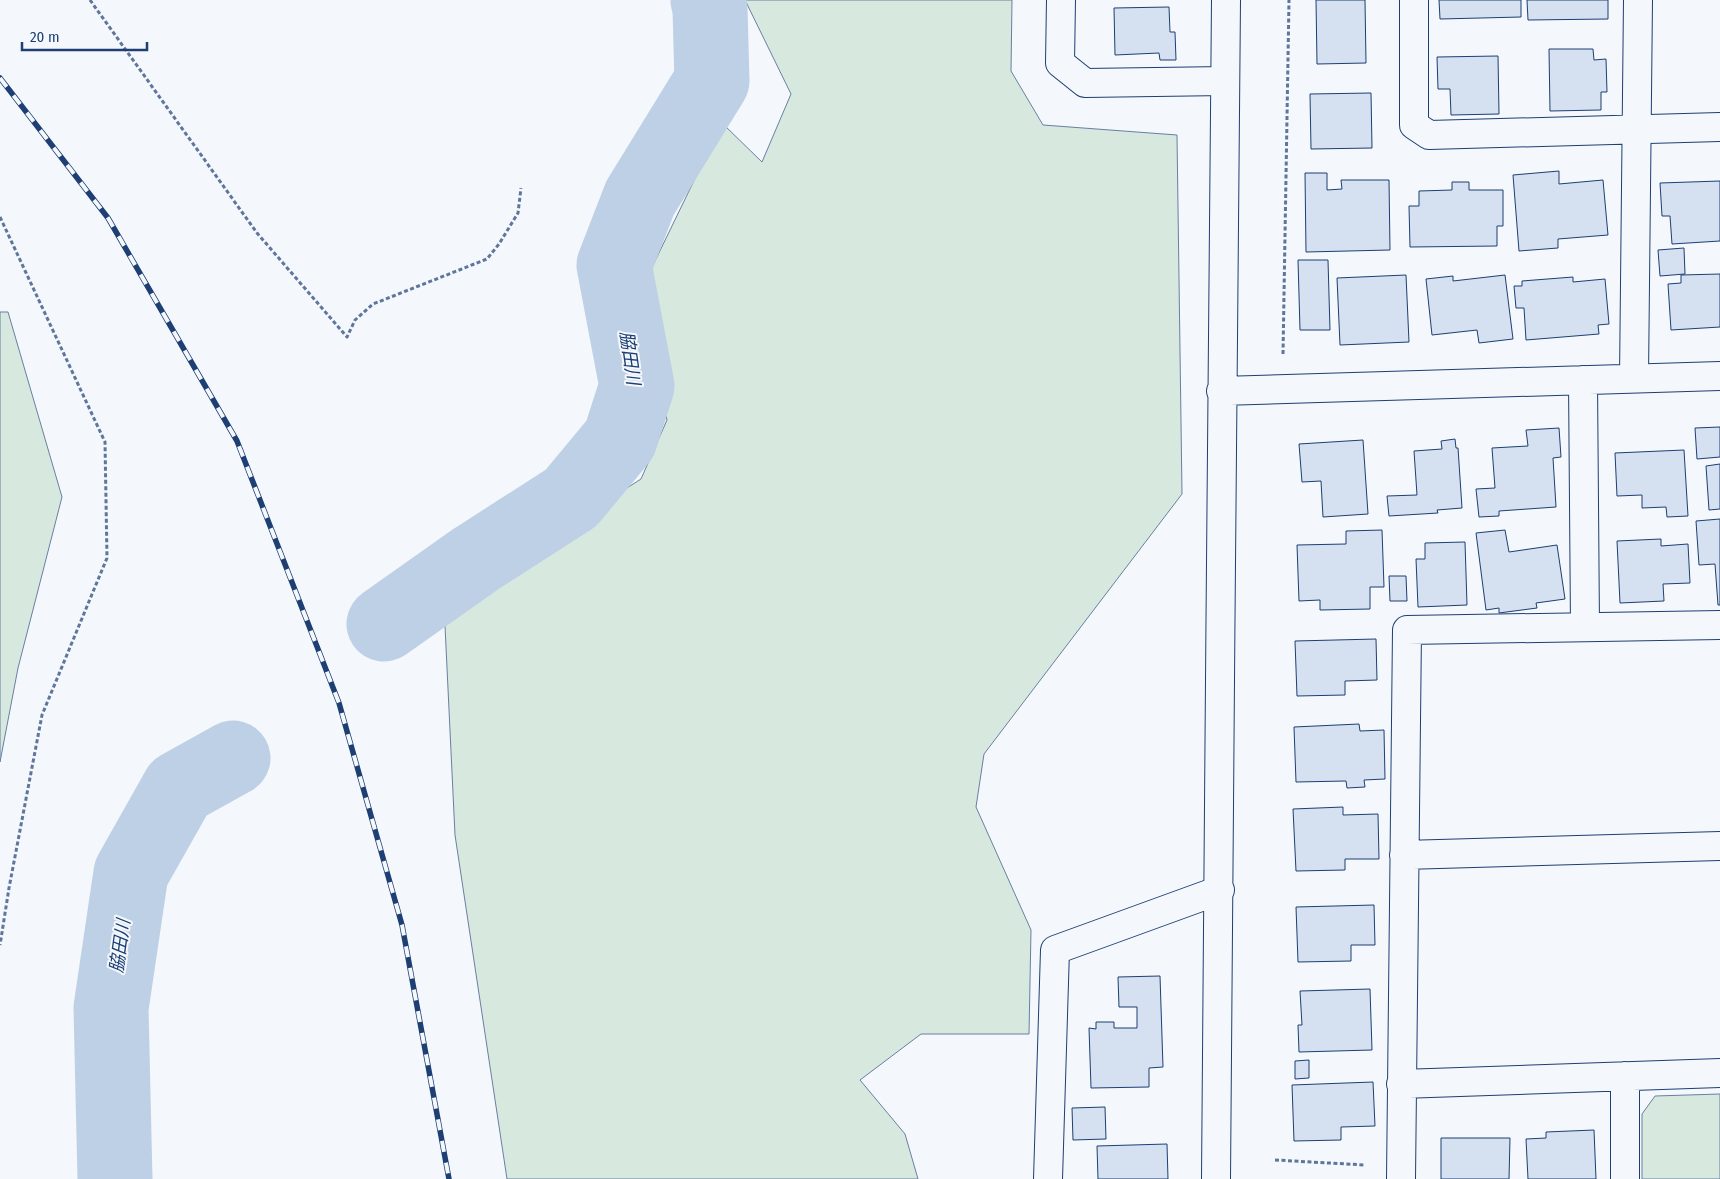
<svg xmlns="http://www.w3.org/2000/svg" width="1720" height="1179" font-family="'Fira Sans Condensed','Noto Sans JP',sans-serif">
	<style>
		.green { fill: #d7e8df; stroke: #687fa3 }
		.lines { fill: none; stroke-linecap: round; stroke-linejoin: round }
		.river { stroke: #bed0e5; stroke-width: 75 }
		.building { fill: #d5e0f0; stroke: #1d3f73 }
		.minor-casing { stroke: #1d3f73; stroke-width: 30 }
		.path { stroke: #5e769c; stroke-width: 3; stroke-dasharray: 4 2.5; stroke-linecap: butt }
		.minor { stroke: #f4f7fb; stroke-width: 28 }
		.rail-casing { stroke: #1d3f73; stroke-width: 5.5 }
		.rail { stroke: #f4f7fb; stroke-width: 4; stroke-dasharray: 11; stroke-linecap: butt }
		.labels { text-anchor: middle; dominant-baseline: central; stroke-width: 4; stroke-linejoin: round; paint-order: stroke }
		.water-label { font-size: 18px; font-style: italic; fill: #1d3f73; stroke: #f4f7fb }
	</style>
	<rect width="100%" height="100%" fill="#f4f7fb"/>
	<!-- green -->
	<path class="green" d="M745 0H1012L1011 71 1043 125 1177 135 1182 494 984 754 976 807 1031 930 1029 1034H921L860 1080 905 1134 918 1179H507L455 835 444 605 641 479 667 420 638 296 722 123 762 162 791 94Z
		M0 312H8L62 497 18 668 0 762Z
		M1720 1094V1179H1642V1114L1655 1096Z"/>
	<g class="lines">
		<!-- river -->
		<path class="river" d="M384 624 476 559 571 498 620 439 637 386 614 265 640 198 712 81 710 9 708 0
			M115 1179 111 1008 131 873 179 788 233 758"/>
	</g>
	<!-- building -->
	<path class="building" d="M1316 0H1365L1366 63 1317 64Z
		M1439 0H1521V17L1440 19Z
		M1527 0H1608V19L1528 20Z
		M1169 7 1170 32H1175L1176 60H1160L1159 53 1115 55 1114 8Z
		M1549 49H1593L1594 60 1606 59 1607 92H1601V110L1550 111Z
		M1498 56 1499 114 1451 115 1450 89H1438L1437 57Z
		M1371 93 1372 148 1311 149 1310 94Z
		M1559 171V184L1603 180 1608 235 1558 239V248L1519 251 1513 175Z
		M1305 173H1327V190L1342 189 1341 180H1389L1390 250 1306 252Z
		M1720 181V241L1672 244 1670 216H1662L1660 183Z
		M1452 182H1469V190H1503V226H1497V246L1410 247 1409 206H1419V191L1452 190Z
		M1684 248 1685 274 1660 276 1658 250Z
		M1298 260H1328L1330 330H1300Z
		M1720 274V327L1671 330 1668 284 1681 283V275Z
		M1406 275 1409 342 1340 345 1337 278Z
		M1505 275 1513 339 1479 343 1477 330 1432 335 1426 279 1453 276V281Z
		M1573 277V282L1605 279 1609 324 1598 325 1599 334 1526 340 1524 308H1516L1514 286H1522V281Z
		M1720 427V457L1697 459 1695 428Z
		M1559 428 1561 457 1553 458 1556 507 1499 511V516L1479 517 1476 489 1495 488 1492 448 1528 446 1526 430Z
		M1455 439 1456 448H1458L1462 508 1437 510 1438 513 1389 516 1387 496 1417 495 1414 451 1442 449 1441 441Z
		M1363 440 1368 514 1323 517 1321 481 1302 482 1299 444Z
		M1684 450 1688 516 1667 517 1666 507 1642 508V495L1617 496 1615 453Z
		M1720 464V509L1709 510 1706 466Z
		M1720 519V605H1718L1715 564 1699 565 1696 521Z
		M1382 530 1384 587H1370V609L1320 610V600L1299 601 1297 545 1346 544V531Z
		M1505 530 1509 552 1557 545 1565 599 1536 603 1537 608 1499 613V608L1486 610 1476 533Z
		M1661 539V546L1688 544 1690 583 1663 584 1664 601 1620 603 1617 541Z
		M1465 542 1467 605 1418 607 1416 559H1425V543Z
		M1389 576H1406L1407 601H1390Z
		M1376 639 1377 680 1345 681V695L1297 696 1295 641Z
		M1359 724 1360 731 1384 730 1385 779 1364 780 1365 787 1347 788 1346 781 1296 782 1294 727Z
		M1343 807V815L1378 814 1379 859H1345V870L1296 871 1293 809Z
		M1374 905 1375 945H1351V961L1298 962 1296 907Z
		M1160 976 1163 1067 1149 1068V1087L1091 1088 1089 1028 1096 1029V1022H1114V1028H1137V1007H1119L1118 977Z
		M1370 989 1372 1050 1299 1052 1298 1025H1302L1300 991Z
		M1309 1060V1078L1295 1079V1061Z
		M1373 1082 1375 1126 1341 1127V1140L1294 1141 1292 1085Z
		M1105 1107 1106 1139 1073 1140 1072 1108Z
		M1594 1130 1596 1179H1528L1526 1139 1546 1138V1132Z
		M1441 1138H1510L1509 1179H1441Z
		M1167 1144 1168 1179H1098L1097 1146Z"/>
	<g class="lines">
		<!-- minor casing -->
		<g class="minor-casing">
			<path id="minor" d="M1061 0 1060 63 1085 83 1225 81
				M1414 0V125L1429 135 1720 127
				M1634 378 1638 0
				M1583 380 1585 627
				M1221 391 1720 376
				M1404 855 1720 846
				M1401 1084 1720 1073
				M1048 1179 1055 950 1220 890
				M1216 1179C1221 786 1220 393 1226 0
				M1401 1179 1407 630 1720 625
				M1625 1179V1076"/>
		</g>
		<!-- path -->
		<path class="path" d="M90 0 257 233 347 337 355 320 373 304 487 259 499 244 518 213 521 188
			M0 217 105 442 107 558 42 715 9 888 0 945
			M1283 354 1289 0
			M1275 1160 1365 1165"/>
		<!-- minor -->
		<use href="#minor" class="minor"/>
		<!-- rail casing -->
		<g class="rail-casing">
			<path id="rail" d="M0 78 108 218 237 441 339 703 402 925 449 1179"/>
		</g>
		<!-- rail -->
		<use href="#rail" class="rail"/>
	</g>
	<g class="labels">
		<!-- water labels -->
		<g class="water-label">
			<text transform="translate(630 358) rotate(82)">脇田川</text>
			<text transform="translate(120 946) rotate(-82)">脇田川</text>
		</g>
	</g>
	<!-- scale -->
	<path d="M22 42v8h125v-8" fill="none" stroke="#1d3f73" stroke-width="2.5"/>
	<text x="30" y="42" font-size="15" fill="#1d3f73" stroke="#f4f7fb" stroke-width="4" paint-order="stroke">20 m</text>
</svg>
